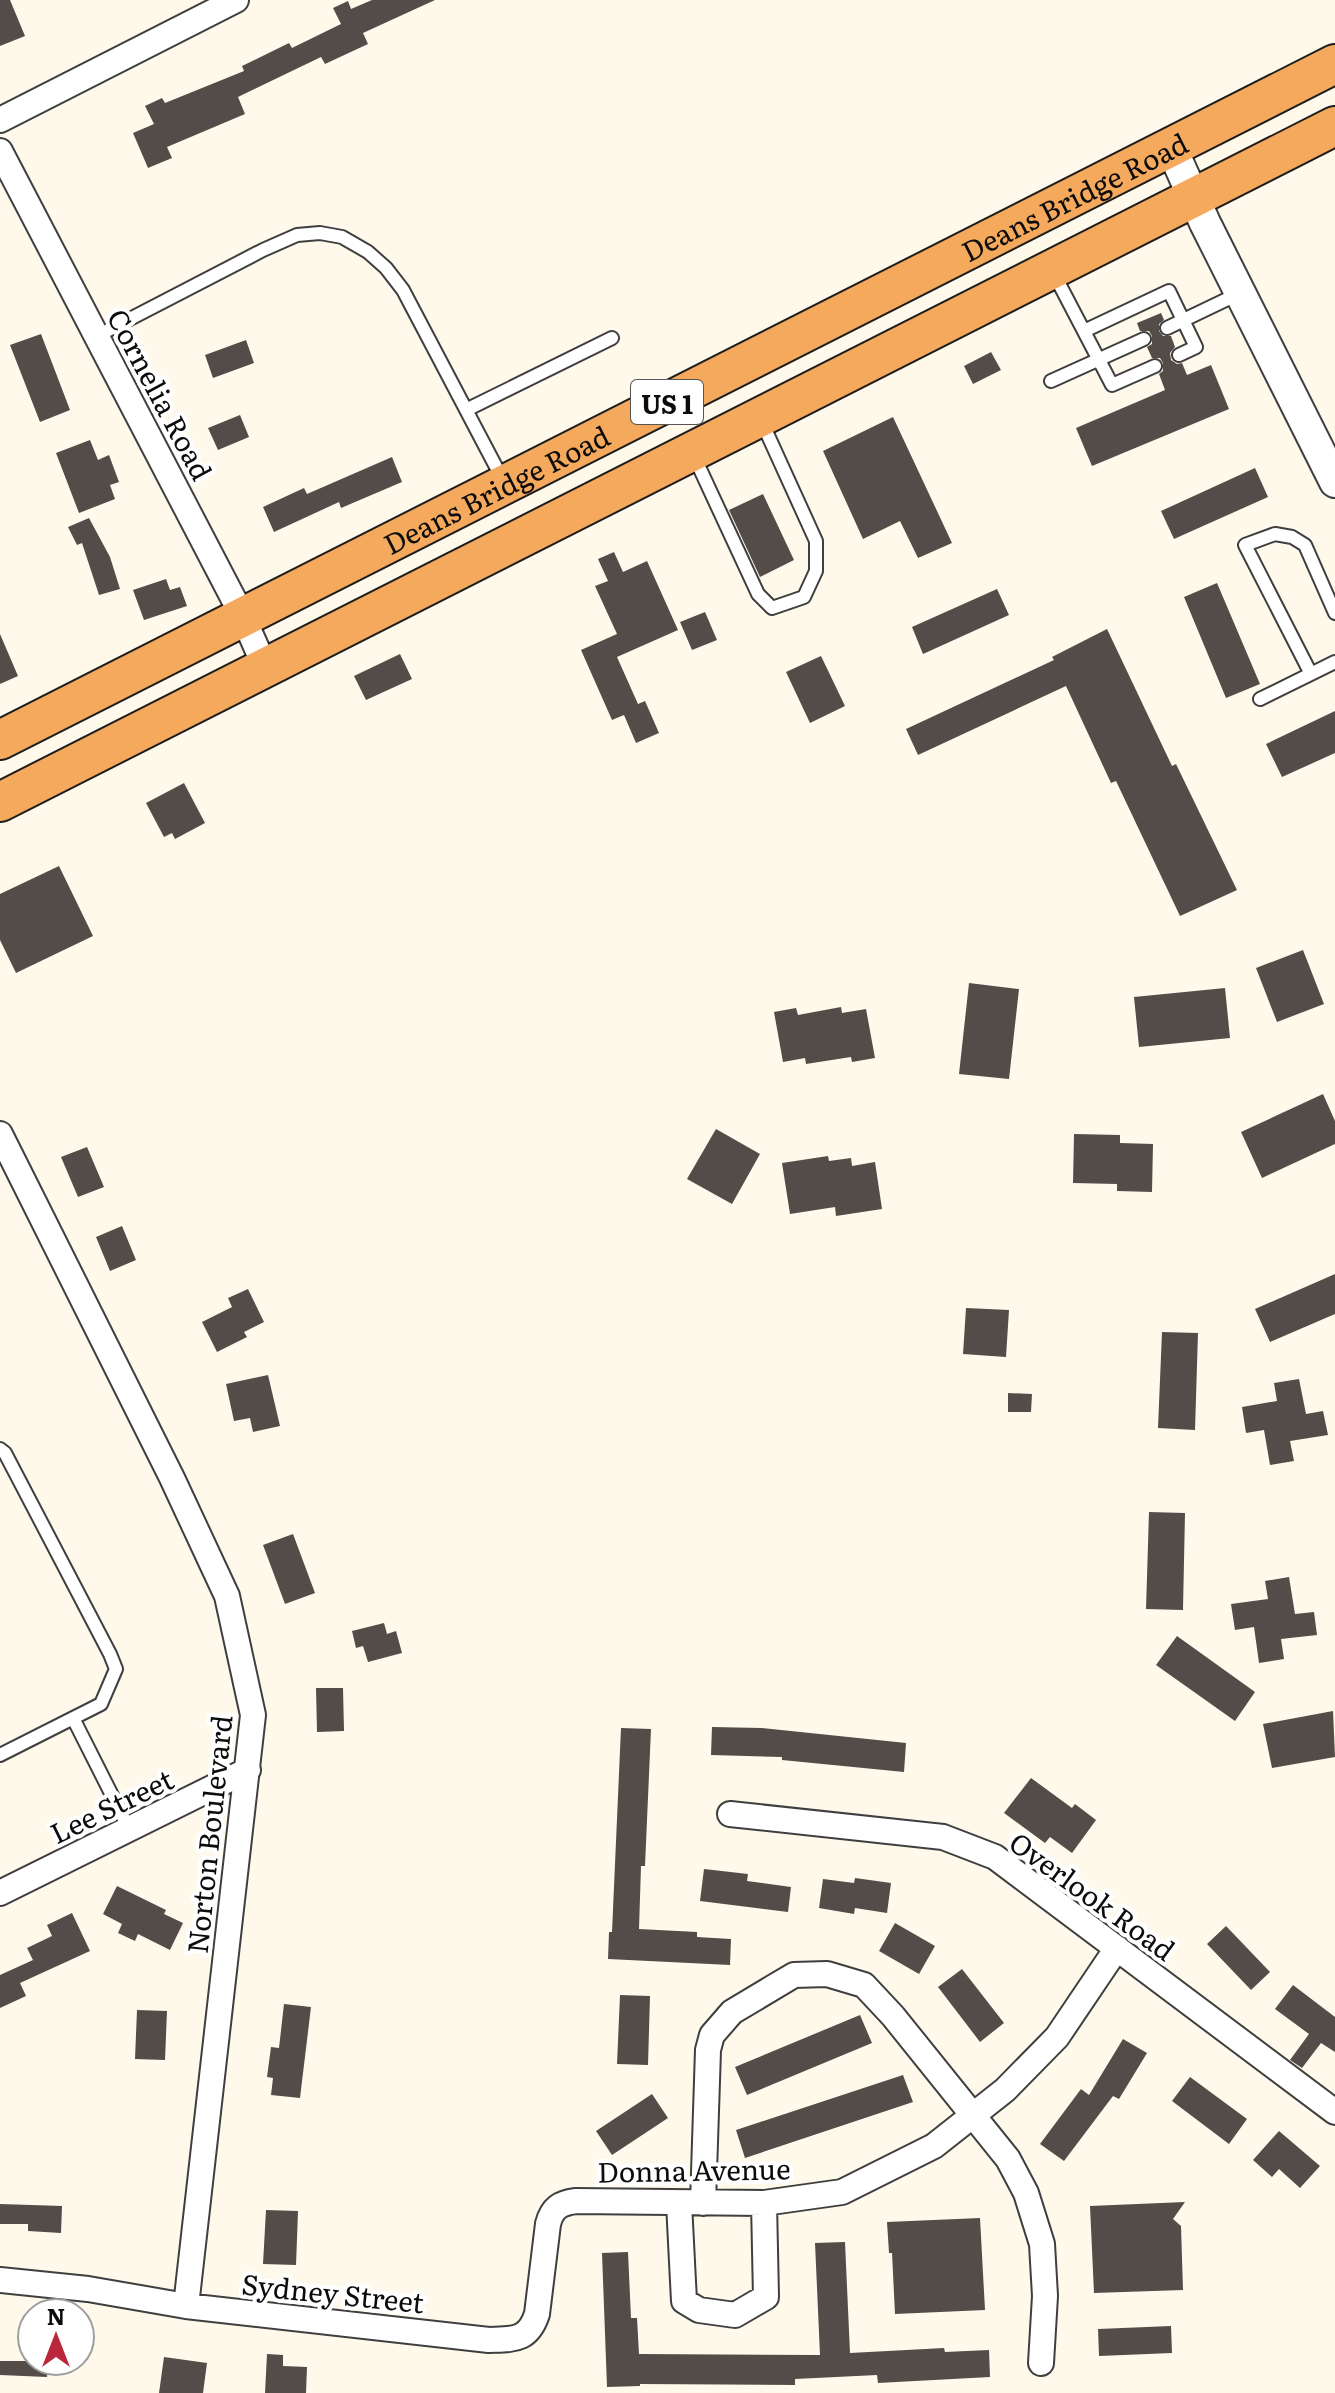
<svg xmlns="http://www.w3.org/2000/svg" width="1335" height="2393" font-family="Literata,serif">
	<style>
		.building { fill: #544c48 }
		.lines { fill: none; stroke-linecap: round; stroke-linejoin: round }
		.service-casing { stroke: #3f3f3f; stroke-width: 16 }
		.minor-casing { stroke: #3f3f3f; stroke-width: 28 }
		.tertiary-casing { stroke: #3f3f3f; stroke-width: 34 }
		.trunk-casing { stroke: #1d1d1d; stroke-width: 42 }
		.service { stroke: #fff; stroke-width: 12 }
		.minor { stroke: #fff; stroke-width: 24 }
		.tertiary { stroke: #fff; stroke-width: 30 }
		.trunk { stroke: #f4a95c; stroke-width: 38 }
		.labels { text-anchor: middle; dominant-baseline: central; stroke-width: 8; stroke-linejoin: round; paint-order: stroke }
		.shield { fill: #fff; stroke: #555; stroke-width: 2 }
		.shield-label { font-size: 26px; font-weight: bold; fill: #0c0c0c }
		.street-label { font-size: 28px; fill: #0c0c0c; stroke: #fff }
	</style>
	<rect width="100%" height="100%" fill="#fff9eb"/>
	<!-- building -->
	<path class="building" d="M0 0H10L25 36 0 46Z
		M372 0H435L363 33 368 44 325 64 321 57 238 97 245 114 167 147 172 158 148 168 133 133 154 124 145 106 162 98 165 103 244 71 242 66 289 43 292 48 341 24 333 8 348 1 351 9Z
		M1161 313 1164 320 1159 324V331L1163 336H1171L1175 347 1170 353 1171 360 1177 364 1182 363 1187 375 1211 365 1229 409 1092 466 1076 428 1165 390 1159 374 1163 371V363L1160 358H1152L1147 347 1152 344V336L1149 331H1140L1137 323Z
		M41 334 70 410 40 422 10 345Z
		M246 340 254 363 213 378 205 355Z
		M991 352 1001 370 973 384 964 366Z
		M240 415 249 437 218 450 208 428Z
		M893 417 952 543 918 558 900 521 863 539 823 451Z
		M90 440 98 460 109 455 119 482 110 485 115 499 79 513 56 453Z
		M392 457 402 482 341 508 339 502 274 532 263 507 304 488 307 494Z
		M1255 468 1268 497 1174 539 1161 511Z
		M763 494 794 560 760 577 729 510Z
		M89 518 110 557 120 589 99 595 82 543 77 545 68 527Z
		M614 552 623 572 647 561 678 630 617 657 638 704 645 701 659 733 636 743 624 715 612 720 581 650 617 634 595 586 608 581 598 559Z
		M166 579 170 590 180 587 187 606 144 620 133 590Z
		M1217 583 1260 684 1226 698 1184 597Z
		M997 589 1009 615 923 654 912 627Z
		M705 612 717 640 692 650 680 622Z
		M1107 629 1172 766 1176 764 1237 890 1180 916 1116 781 1111 783 1066 686 918 755 906 729 1054 660 1052 657Z
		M0 634 18 676 0 684Z
		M400 654 412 679 366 700 354 676Z
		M821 656 845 706 810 723 786 672Z
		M1335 711V753L1282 777 1266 744Z
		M184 783 205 823 175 839 172 833 164 837 146 803Z
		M59 866 93 936 16 973 0 940V894Z
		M1303 950 1324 1004 1277 1022 1256 968Z
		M969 983 1019 989 1009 1079 959 1074Z
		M1225 988 1230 1038 1139 1047 1134 997Z
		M841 1007 842 1013 866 1009 875 1058 852 1062 851 1057 806 1064 805 1058 783 1062 774 1012 796 1008 798 1015Z
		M1323 1094 1335 1121V1144L1262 1178 1241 1132Z
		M716 1129 760 1154 732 1204 687 1179Z
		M1074 1134 1120 1135V1143L1153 1144 1152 1192 1117 1191V1184L1073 1183Z
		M87 1147 104 1187 78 1197 61 1157Z
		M828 1156 829 1161 851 1158 852 1166 875 1162 882 1209 836 1216 835 1207 790 1214 782 1163Z
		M122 1226 136 1260 110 1271 96 1237Z
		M1335 1274V1314L1270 1342 1255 1309Z
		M248 1289 264 1322 244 1332 247 1337 217 1352 202 1322 232 1307 228 1298Z
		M966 1308 1009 1310 1006 1357 963 1354Z
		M1162 1332 1198 1333 1195 1430 1158 1428Z
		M268 1375 280 1426 253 1432 250 1418 234 1421 226 1384Z
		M1299 1379 1306 1414 1323 1411 1328 1435 1290 1441 1294 1461 1270 1465 1264 1430 1246 1433 1242 1407 1277 1401 1274 1383Z
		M1008 1393 1032 1394 1031 1412H1008Z
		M1149 1512 1185 1513 1183 1610 1146 1609Z
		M293 1534 315 1593 285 1604 263 1545Z
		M1289 1577 1295 1614 1314 1612 1317 1635 1281 1639 1284 1659 1259 1663 1254 1627 1235 1630 1231 1604 1268 1599 1265 1581Z
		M384 1623 387 1634 396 1631 402 1653 368 1662 363 1646 356 1648 352 1631Z
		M1177 1636 1255 1692 1235 1721 1156 1665Z
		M316 1688H343L344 1731 317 1732Z
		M1333 1711 1335 1757 1272 1768 1263 1724Z
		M712 1727 762 1728 906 1743 904 1772 782 1760V1757L711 1755Z
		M621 1728 651 1729 645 1866H641L639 1929 697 1932V1937L731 1939 730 1965 608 1959 609 1932H612Z
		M1031 1778 1072 1808 1075 1804 1096 1820 1072 1853 1050 1837 1045 1843 1004 1813Z
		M704 1869 748 1874 747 1881 791 1887 788 1912 700 1901Z
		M855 1878 891 1883 887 1913 855 1908 854 1914 819 1908 823 1879 854 1883Z
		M117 1886 166 1910 164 1914 183 1923 170 1950 138 1934 135 1941 118 1933 122 1924 103 1914Z
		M72 1913 90 1951 20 1983 26 1996 0 2008V1975L33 1960 27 1948 52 1936 47 1925Z
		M895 1923 935 1946 919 1974 879 1951Z
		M1226 1926 1270 1972 1251 1990 1207 1944Z
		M962 1969 1004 2023 980 2042 938 1987Z
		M1293 1985 1335 2017V2052L1321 2043 1302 2068 1290 2060 1309 2034 1275 2009Z
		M620 1995 650 1996 648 2065 617 2064Z
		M284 2004 311 2007 300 2098 271 2095 273 2078 267 2077 271 2047 279 2048Z
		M137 2010 167 2011 165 2060 135 2059Z
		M860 2015 872 2043 747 2095 735 2067Z
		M1123 2039 1147 2053 1119 2099 1113 2096 1064 2161 1040 2144 1081 2089 1089 2095Z
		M903 2075 913 2102 745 2158 736 2130Z
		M1190 2077 1247 2119 1229 2144 1172 2101Z
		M652 2094 668 2118 612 2155 596 2131Z
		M1279 2131 1320 2166 1300 2188 1279 2169 1272 2177 1253 2160Z
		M1185 2202 1173 2219 1181 2226 1183 2290 1094 2293 1090 2206Z
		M0 2204 62 2206 61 2233 28 2231V2224H0Z
		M266 2210 298 2211 296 2265 263 2264Z
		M980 2218 985 2310 895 2314 892 2253H889L887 2222Z
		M845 2242 850 2353 944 2348 945 2352 989 2350 990 2377 878 2383 877 2375 795 2379V2385L640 2384V2386L607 2387 602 2253 628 2252 631 2318H637L639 2354 820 2355 815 2243Z
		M1171 2326 1172 2353 1099 2356 1098 2329Z
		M267 2354 283 2355V2366L307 2367 306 2393H265Z
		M164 2357 207 2363 203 2393H159Z
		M0 2361H48L47 2377 0 2375Z"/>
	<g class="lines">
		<!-- service casing -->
		<g class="service-casing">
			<path id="service" d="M1053 272 1112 385 1155 366
				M1167 328 1240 293
				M1084 331 1169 291 1196 347 1179 355
				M97 336 263 250 297 235 320 233 342 237 368 252 386 268 403 290 504 482
				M1051 381 1144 339
				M466 410 612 338
				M694 456 758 594 772 608 804 597 816 571V541L761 420
				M1311 674 1245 545 1275 534 1292 537 1305 545 1335 613
				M1260 699 1335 662
				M0 1449 5 1453 110 1654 116 1669 101 1704 0 1755
				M73 1718 129 1829"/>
		</g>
		<!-- minor casing -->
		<g class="minor-casing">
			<path id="minor" d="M0 120 236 0
				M0 151 243 617 265 667
				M0 1134 172 1478 227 1596 253 1715 186 2306
				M730 1814 943 1837 995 1857 1335 2112
				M0 1893 248 1770
				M679 2203 684 2301 699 2310 735 2315 766 2297 764 2203
				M703 2203 708 2050 712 2035 732 2012 794 1975 827 1974 864 1985 893 2016 1008 2159 1026 2193 1042 2244 1045 2296 1041 2363
				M0 2280 88 2289 186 2306 489 2340C514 2339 528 2341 537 2314L548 2224C552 2208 560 2203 576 2201L764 2203 842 2192 934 2146 1005 2090 1057 2037 1117 1948"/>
		</g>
		<!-- tertiary casing -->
		<g class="tertiary-casing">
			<path id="tertiary" d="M1171 147 1205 223 1335 482"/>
		</g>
		<!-- trunk casing -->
		<g class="trunk-casing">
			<g id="trunk">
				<path id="s1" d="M0 740 1335 64"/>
				<path d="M0 802 1335 126"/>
			</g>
		</g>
		<!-- service -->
		<use href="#service" class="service"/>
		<!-- minor -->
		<use href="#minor" class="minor"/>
		<!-- tertiary -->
		<use href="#tertiary" class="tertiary"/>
		<!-- trunk -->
		<use href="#trunk" class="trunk"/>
	</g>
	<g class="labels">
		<!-- shield labels -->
		<rect class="shield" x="631" y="380" width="72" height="44" rx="6"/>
		<g class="shield-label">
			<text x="667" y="402">US 1</text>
		</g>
		<!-- street labels -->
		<g class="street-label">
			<text stroke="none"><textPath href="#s1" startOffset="1204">Deans Bridge Road</textPath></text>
			<text transform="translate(161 394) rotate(62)">Cornelia Road</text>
			<text stroke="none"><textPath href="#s1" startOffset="556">Deans Bridge Road</textPath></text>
			<text transform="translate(111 1805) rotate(-26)">Lee Street</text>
			<text transform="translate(208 1834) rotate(-84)">Norton Boulevard</text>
			<text transform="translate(1093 1895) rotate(36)">Overlook Road</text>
			<text transform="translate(694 2169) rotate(-1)">Donna Avenue</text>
			<text transform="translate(333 2292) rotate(6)">Sydney Street</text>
		</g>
	</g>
	<!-- north arrow -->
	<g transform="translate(56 2337)"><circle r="38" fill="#ffffff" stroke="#9e9e9e" stroke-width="2"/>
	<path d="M0-6L14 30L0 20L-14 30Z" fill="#b9273c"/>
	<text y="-12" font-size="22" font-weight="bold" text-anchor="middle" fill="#0c0c0c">N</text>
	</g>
</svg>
